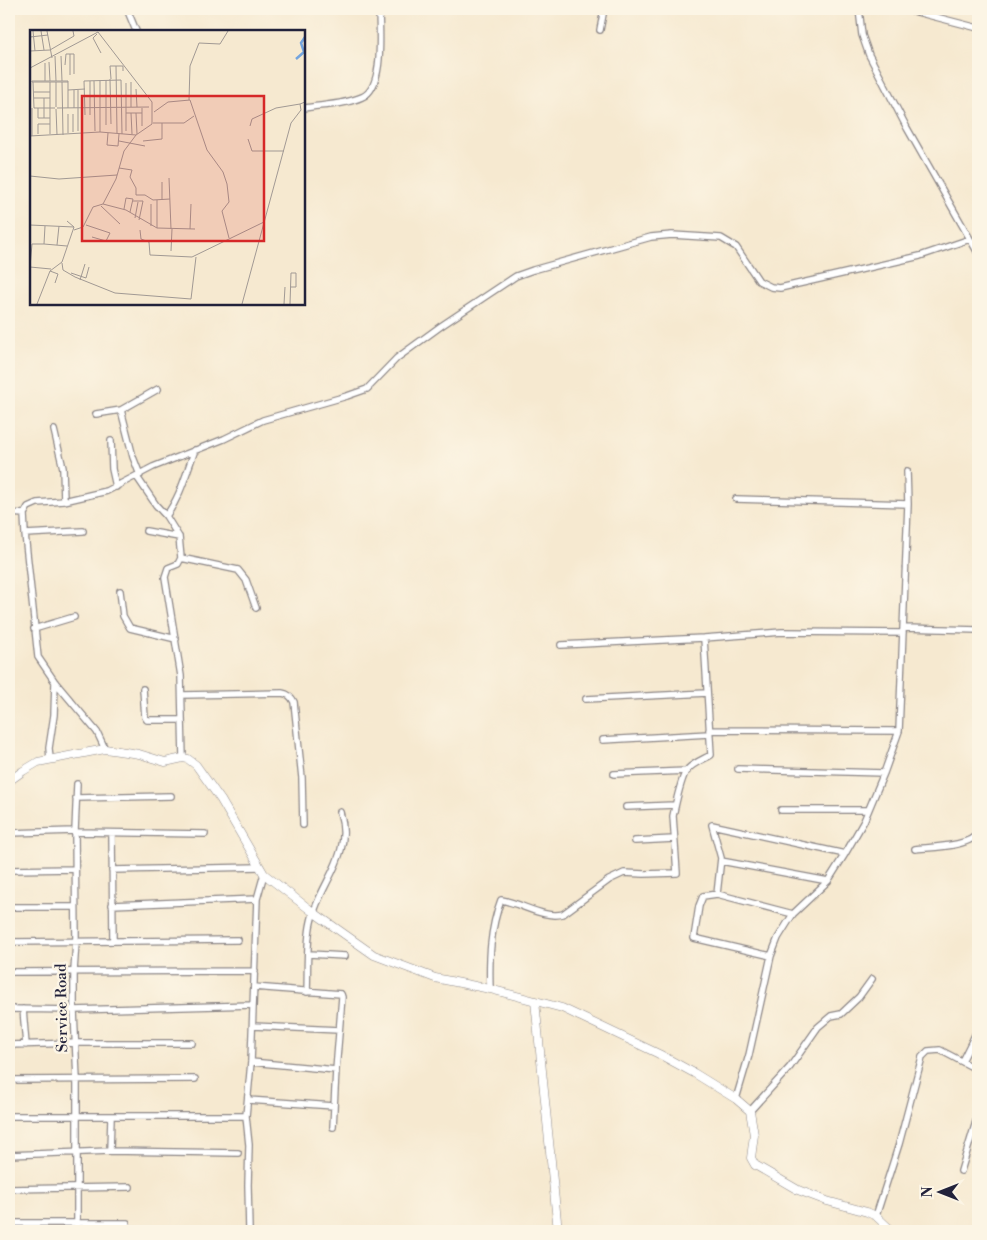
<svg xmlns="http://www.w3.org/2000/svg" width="987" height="1240" font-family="'Libre Bodoni',serif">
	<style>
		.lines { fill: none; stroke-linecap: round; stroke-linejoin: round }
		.street-casing { stroke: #8c8686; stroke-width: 8 }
		.secondary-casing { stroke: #8c8686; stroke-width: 9 }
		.street { stroke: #fff; stroke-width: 5.5 }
		.secondary { stroke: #fff; stroke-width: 8 }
		.labels { text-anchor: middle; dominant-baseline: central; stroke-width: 5; stroke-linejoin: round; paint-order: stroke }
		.street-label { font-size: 15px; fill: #22223b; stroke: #fcf5e5 }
		.inset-river { fill: none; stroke: #74a4de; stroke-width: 2.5 }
		.inset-road { fill: none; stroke: #a19994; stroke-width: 1 }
		.view { fill: #d62828; fill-opacity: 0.15; stroke: #d62828; stroke-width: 2.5 }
		.inset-edge { fill: none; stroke: #22223b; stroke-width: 2.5 }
	</style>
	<rect width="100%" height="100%" fill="#fcf5e5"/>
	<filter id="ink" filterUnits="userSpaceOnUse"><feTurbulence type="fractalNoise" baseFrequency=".02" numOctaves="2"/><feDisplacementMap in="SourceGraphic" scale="10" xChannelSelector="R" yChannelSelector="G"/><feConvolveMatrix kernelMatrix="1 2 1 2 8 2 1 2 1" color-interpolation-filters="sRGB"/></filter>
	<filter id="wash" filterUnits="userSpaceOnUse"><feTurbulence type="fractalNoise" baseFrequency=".0096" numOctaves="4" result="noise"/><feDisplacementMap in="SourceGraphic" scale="20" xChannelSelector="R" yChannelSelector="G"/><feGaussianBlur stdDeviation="1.12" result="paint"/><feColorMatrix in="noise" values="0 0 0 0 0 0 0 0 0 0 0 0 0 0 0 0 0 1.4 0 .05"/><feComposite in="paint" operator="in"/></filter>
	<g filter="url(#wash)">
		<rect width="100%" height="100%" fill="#f6e9d0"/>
	</g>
	<g filter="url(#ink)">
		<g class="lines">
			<!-- street casing -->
			<g class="street-casing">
				<path id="street" d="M127 9 136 31
					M859 9 862 35 869 55 907 128 978 253
					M905 9 978 28
					M600 30 604 9
					M304 108C322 105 344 105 362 97 385 88 379 30 379 9
					M121 410 133 457 140 475
					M96 414 121 410 158 389
					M54 430 63 468 64 501
					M111 441 112 469 116 487
					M137 477 156 505 166 516 179 537 181 558 178 564 168 568 165 577 181 676 183 758
					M736 499 908 504
					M9 513 24 514
					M166 516C181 496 186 473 195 450
					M146 531 179 537
					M25 534 83 531
					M181 558 238 570 246 580 256 608
					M120 591 123 616 130 628 176 639
					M904 628 978 630
					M34 629 74 617
					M561 645 704 638 782 632 903 633
					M143 689 145 717 147 720H182
					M182 695 282 693C288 694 291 696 294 702L302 778 303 825
					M586 699 707 693
					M709 730 899 731
					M603 740 709 734
					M105 749 97 732 55 682 38 657 25 534 24 514 28 507 37 503 64 501 107 491 153 467 224 439 263 420 347 396 367 389 397 358 441 326 516 276 533 270 651 237 672 235 721 238 736 247 759 281 771 287 780 288 920 256 970 239
					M50 759 49 748 54 715 55 682
					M738 769 884 773
					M614 774 687 771
					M77 784 75 831 76 942 74 971V1010L77 1080V1231
					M76 798 171 796
					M626 807 675 805
					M781 810H868
					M75 832 205 834
					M9 833 75 831
					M112 833 113 941
					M635 841 674 839
					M915 849C930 847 972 847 978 832
					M721 861 828 881
					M9 870 75 869
					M112 870 260 867
					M717 894 721 858 712 825 845 854
					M112 905 257 899
					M9 907H75
					M9 942 238 940
					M309 954 345 956
					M771 956 694 938 699 906 703 896 717 894 793 914
					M9 972 255 971
					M490 989C489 959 490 929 501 900 521 903 544 919 563 914L609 880 624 873 644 874 677 873 673 816C675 807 681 777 687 770 693 763 702 760 711 755L704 638
					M307 992C308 969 306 944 311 922 319 883 354 856 340 812
					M9 1009 74 1010 253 1005
					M23 1009 26 1045
					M253 1026 339 1030
					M9 1045 76 1043H192
					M962 1061 978 1029
					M251 1062 336 1070 342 997 341 994 254 987
					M9 1080 195 1079
					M736 1099 749 1055 771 956 778 938 793 914 828 881 845 854 864 821 884 773 899 731 908 504 907 471
					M248 1100 334 1106
					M750 1111 790 1067 818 1027 831 1016 841 1014 859 997 872 979
					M9 1116H246
					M333 1127 336 1070
					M110 1151 111 1117
					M9 1155 110 1151 238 1153
					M961 1171 978 1115
					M9 1189 130 1187
					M876 1216 899 1144 922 1057 928 1051 940 1050 978 1070
					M9 1223H127
					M249 1231 248 1185 249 1145 246 1116 251 1062 257 899 264 874"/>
			</g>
			<!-- secondary casing -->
			<g class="secondary-casing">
				<path id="secondary" d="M9 781 23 771 38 762 105 749 139 754 165 762 183 758 188 759 196 765 221 800 264 874 313 912 374 955 435 978 490 989 562 1008 659 1054 694 1073 736 1099 750 1111 754 1135 751 1158 755 1165 798 1190 827 1201 867 1212 876 1216 892 1231
					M535 1001 558 1231"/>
			</g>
			<!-- street -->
			<use href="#street" class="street"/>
			<!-- secondary -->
			<use href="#secondary" class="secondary"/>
		</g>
	</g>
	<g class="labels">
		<!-- street labels -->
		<g class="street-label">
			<text transform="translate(62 1008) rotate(-91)">Service Road</text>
		</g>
	</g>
	<!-- overview -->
	<g transform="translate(30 30)">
		<rect width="275" height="275" fill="#f6e9d0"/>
		<path class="inset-river" d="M266 29 274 22 271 13 275 7"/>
		<path class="inset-road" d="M3 1 5 21M11 1 14 20M17 1 22 28M67 4 63 8 71 23M0 7 18 5M0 21 20 20 44 6 43 1M40 24V45M25 26 26 51M31 26 32 51M19 32 20 51M15 33V51M35 35 36 24H44V44M86 36 87 103M0 38 68 2 122 72V94L106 105 94 121 86 149 73 174 63 177 53 197 44 200M80 49 81 94M81 49 80 36H93V41M70 50V102M76 50V95M2 51H38V52H2ZM60 51V85M64 51 65 101M3 52 4 78M20 52V104M26 52V77M32 52 33 105M96 53V101M106 59 107 77M38 60 55 59M44 60V78M48 60V101M4 62H20M4 68H20M14 68V88M159 70 160 36 169 13 190 14 198 1M101 77V52M2 78V106M4 78H25M8 78V88H20M27 78 119 77M38 78V52M26 79 27 105M124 82 138 72 160 70 177 120 193 142 197 154 199 172 192 181 199 208M96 83H112M101 83 102 104M106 83 107 104M43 84V102M55 85 54 51 91 50 92 104M123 93H154L164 86M112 96V78M220 96 222 89 246 78 270 74M38 103V84M78 103 77 115 88 116 89 104M8 104V94H20M0 106 70 102 106 105M218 109 222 121H254M89 111 115 116M113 111 132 109V93M89 138 102 140 100 147 106 158V165H115L123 170 140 169M0 146 29 149 87 145M139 148 141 199M132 152V170M103 171H113L109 190M73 174 96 180 127 198 165 199M71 176 90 194M94 179 96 168 103 169 100 182M105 188 108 172M0 195 44 197 37 191M56 195 80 203 76 211 62 207M121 196V174M127 198V170M160 199 161 174M110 200 111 209 119 212 120 225 162 227 234 192M14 214 37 216M27 215 29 196M141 221 142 199M32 233 33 240 45 247 85 263 161 269 166 227M0 237 2 214H14L15 196M0 237 21 239M20 241 28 244 25 253M41 243 56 248 59 237M50 250 55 234M7 274 20 241 32 232 44 197M212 274 261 93 271 80 270 74 275 72M254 274 255 257M260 274 261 243H266V257H260"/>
		<path class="view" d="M52 66H234V211H52Z"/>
		<rect width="275" height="275" class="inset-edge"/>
	</g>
	<!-- margin -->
	<rect width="987" height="1240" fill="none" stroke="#fcf5e5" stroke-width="30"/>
	<!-- north arrow -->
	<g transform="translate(940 1192) rotate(270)" stroke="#fcf5e5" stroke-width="4" paint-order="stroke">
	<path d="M0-4L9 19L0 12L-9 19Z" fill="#22223b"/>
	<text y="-8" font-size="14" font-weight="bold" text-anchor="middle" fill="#22223b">N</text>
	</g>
</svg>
